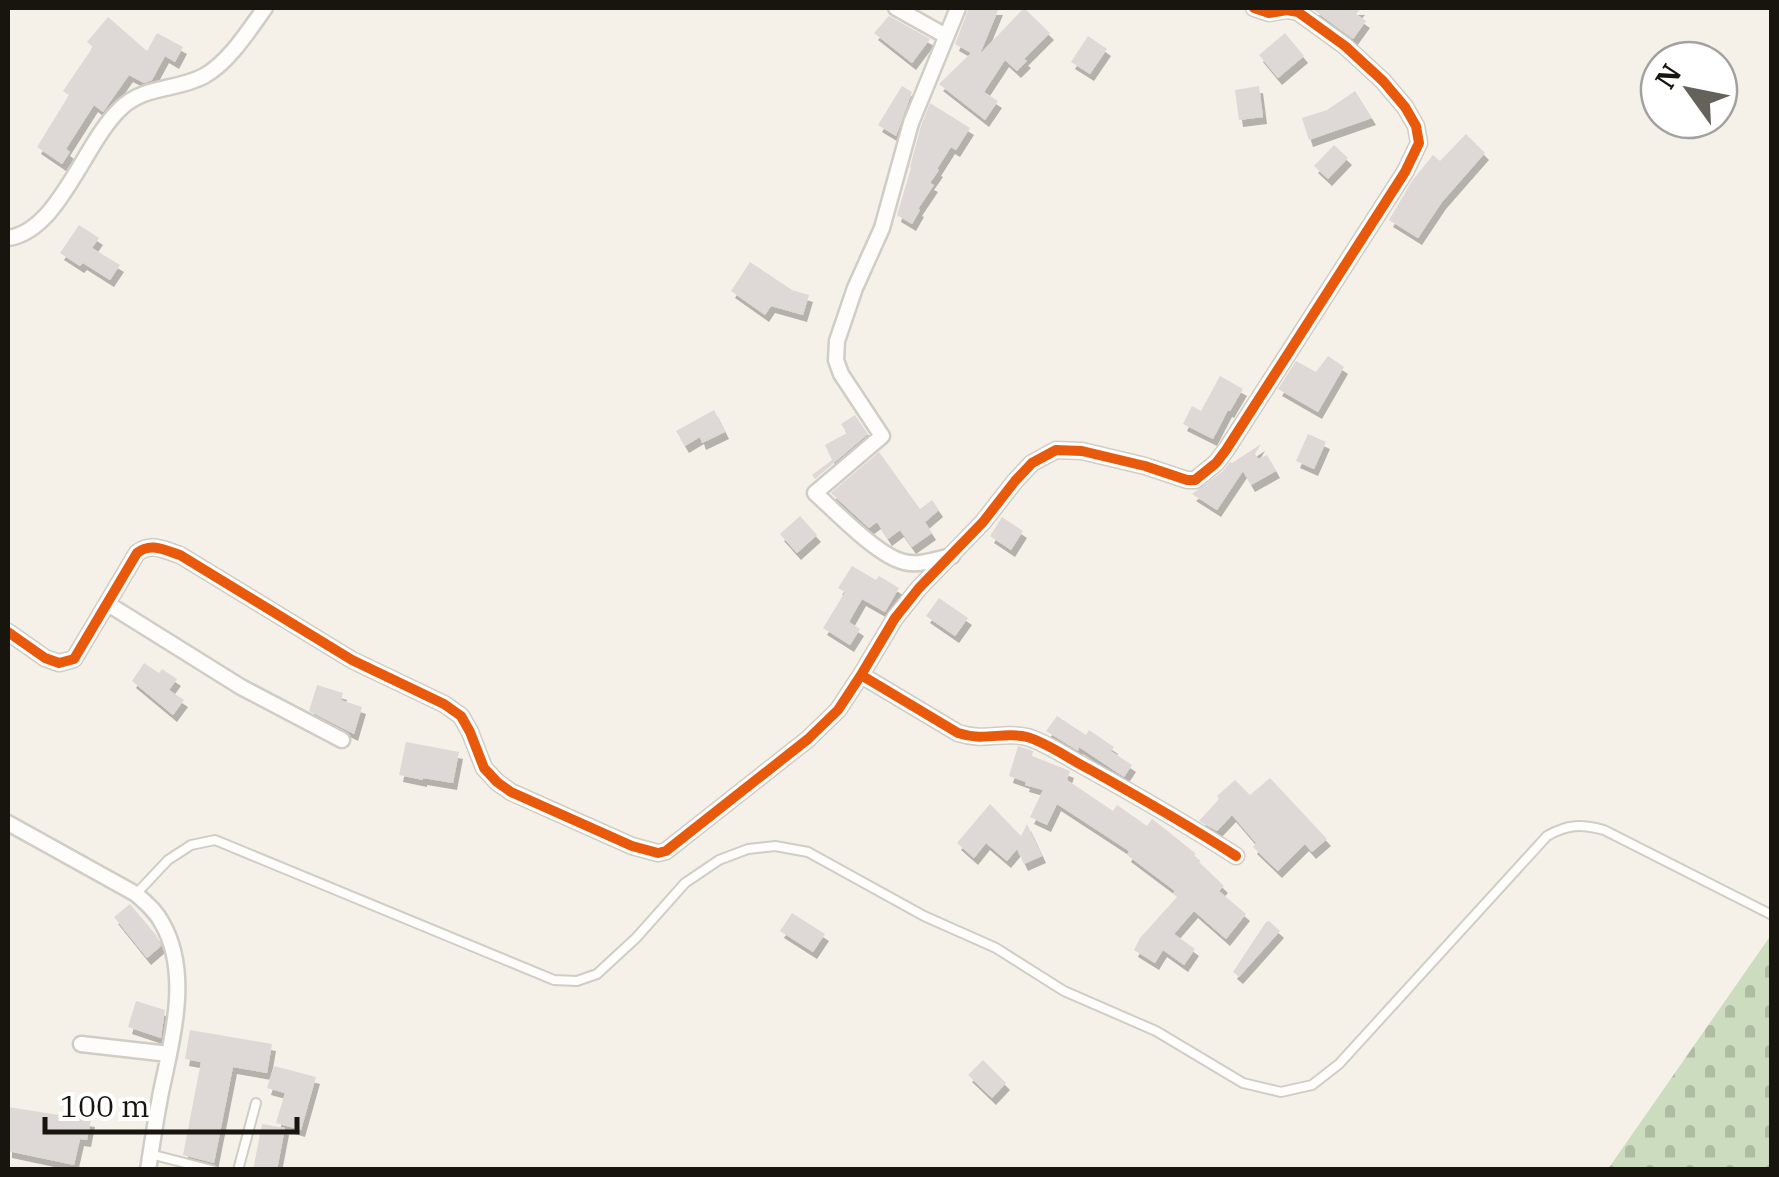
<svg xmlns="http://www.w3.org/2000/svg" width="1779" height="1177" font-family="'IBM Plex Serif',serif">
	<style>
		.cemetery { fill: url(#cemetery-stones) }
		.building { fill: #ded8d6; filter: url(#shadow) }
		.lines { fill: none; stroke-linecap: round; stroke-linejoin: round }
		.lane-casing { stroke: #cfcdc5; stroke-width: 12 }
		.street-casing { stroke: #cfcdc5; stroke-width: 19 }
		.lane { stroke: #fefdfc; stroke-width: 8 }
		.street { stroke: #fefdfc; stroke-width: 14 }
		.cycleway-casing { stroke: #fff; stroke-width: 16 }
		.cycleway { stroke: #e8590c; stroke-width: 10 }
	</style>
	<defs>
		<pattern id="cemetery-stones" width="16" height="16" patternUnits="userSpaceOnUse" patternTransform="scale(2.5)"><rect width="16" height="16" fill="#cbddbe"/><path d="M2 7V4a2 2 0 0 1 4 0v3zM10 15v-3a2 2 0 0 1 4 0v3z" fill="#aebda2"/></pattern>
		<filter id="shadow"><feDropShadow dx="4" dy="7" stdDeviation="0" flood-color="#0004"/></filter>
	</defs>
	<rect width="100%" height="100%" fill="#f5f1e8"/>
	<!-- cemetery -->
	<path class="cemetery" d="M1771 935V1169H1608Z"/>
	<!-- building -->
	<path class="building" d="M969 8H999L980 54 1024 8 1050 33 1024 59 1027 61 1017 71 1005 60 984 92 998 101 985 120 939 84 971 53 955 44Z
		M1311 8H1361L1356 14 1366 21 1353 39Z
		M889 16 930 39 912 63 874 33Z
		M108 17 147 51 157 33 183 47 175 62 165 56 152 80 144 83 129 75 103 112 94 105 66 149 70 152 62 164 37 147 69 95 63 91 93 47 87 42Z
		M1285 33 1304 56 1278 78 1259 55Z
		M1088 36 1107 49 1090 74 1071 62Z
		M902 86 912 92 896 136 878 125Z
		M1259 86 1263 117 1239 120 1235 90Z
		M1355 91 1372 118 1309 140 1302 118 1327 110Z
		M930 103 970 128 956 150 951 147 937 169 939 170 930 183 934 185 918 209 920 210 912 224 897 215 911 168 910 167 921 126Z
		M1466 134 1485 153 1442 202 1418 238 1389 220 1412 181 1433 155 1440 161Z
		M1334 145 1348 158 1328 179 1314 166Z
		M79 225 99 238 92 248 120 265 110 280 83 263 80 266 60 253Z
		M750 262 792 290 809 295 803 315 771 306 765 315 731 291Z
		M1328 356 1344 367 1318 412 1278 389 1296 361 1316 372Z
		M1220 376 1243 389 1230 411 1228 410 1213 439 1183 424 1192 406 1201 411Z
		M714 410 725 432 702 443 700 437 685 446 676 431Z
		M855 415 868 434 815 479 812 475 832 460 825 445 847 433 841 424Z
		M1308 434 1326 442 1314 469 1296 461Z
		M1261 444 1255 454 1258 459 1267 455 1276 471 1251 485 1243 471 1217 510 1192 494 1223 471 1230 462 1232 463Z
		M879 452 920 509 932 500 939 510 925 522 932 533 912 547 900 530 888 539 877 522 869 528 831 493Z
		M800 516 817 535 797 553 780 534Z
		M1002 517 1023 531 1011 550 990 536Z
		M852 566 876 580 879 576 899 588 885 612 862 599 849 622 860 629 850 645 823 628 845 592 838 588Z
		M939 598 968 618 955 636 926 616Z
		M144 663 159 673 162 669 177 679 169 690 184 700 173 715 132 681Z
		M317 685 343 693 341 700 362 707 354 734 309 711Z
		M1057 716 1086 735 1089 730 1114 747 1111 751 1132 765 1124 777 1079 747 1078 751 1046 731Z
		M406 742 459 752 453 783 423 778V780L399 775Z
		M1018 746 1033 751 1032 756 1070 771 1067 780 1113 811 1117 805 1147 826 1152 819 1164 828 1196 854 1194 855 1199 860 1198 861 1224 886 1219 891 1246 914 1226 939 1194 911 1174 934 1195 949 1184 965 1163 950 1155 963 1134 950 1140 938 1177 897 1173 893 1175 891 1127 855 1129 851 1057 804 1047 825 1030 817 1043 790 1025 785 1026 782 1009 776Z
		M1270 778 1327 839 1312 852 1305 844 1278 871 1253 847 1256 843 1232 815 1217 831 1199 821 1219 799 1217 796 1235 780 1250 795Z
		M990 804 1021 836 1027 824 1042 856 1024 864 1017 849 1007 861 986 843 974 858 957 843Z
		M130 904 156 935 161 946 147 958 114 917Z
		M792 913 825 934 813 952 780 931Z
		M1269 921 1280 931 1239 977 1233 972 1266 922Z
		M136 1001 165 1010 161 1038 128 1027Z
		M190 1030 272 1044 267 1073 233 1067 214 1163 183 1155 201 1062 185 1059Z
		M983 1060 1006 1083 992 1098 968 1075Z
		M274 1066 316 1077 301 1130 276 1123 285 1093 267 1088Z
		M8 1107 91 1120 87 1140 80 1139 74 1165 8 1151Z
		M262 1124 285 1128 277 1170H253Z"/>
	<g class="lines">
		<!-- lane casing -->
		<g class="lane-casing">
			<path id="lane" d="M136 894 168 860 191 845 215 840 554 980 577 981 597 974 636 938 685 883 719 860 748 849 775 846 808 852 924 916 996 948 1064 991 1156 1031 1243 1083 1281 1092 1312 1085 1339 1064 1547 836C1568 824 1581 824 1604 830L1772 915
				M150 1154 212 1170
				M238 1170 256 1103"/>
		</g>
		<!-- street casing -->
		<g class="street-casing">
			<path id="street" d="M896 8 946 36
				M8 238C59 231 84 143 120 109 144 85 176 91 204 76 229 62 249 30 265 8
				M952 556C937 559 919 566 904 562 878 556 836 512 815 493L882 436 841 374 836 360 837 341 855 288 882 228 911 123 958 8
				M108 604 241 687 342 740
				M8 632 45 658 59 663 74 659 137 553C151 542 164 550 180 555L352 660 444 704 461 716 470 732 484 768 497 782 511 792 632 846 658 853 666 851 808 739 838 710 861 675 958 733C985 742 1004 731 1027 737 1048 743 1069 759 1089 769 1139 797 1188 825 1236 856
				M861 675 895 618 919 588 983 522 1015 481 1032 463 1056 450 1082 451 1145 466 1187 480H1195L1216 463 1226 450 1405 172 1419 143 1416 126 1405 107 1383 81 1345 46 1298 12 1287 10 1269 13 1254 8
				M8 823 136 894C146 903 156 911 162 923 191 973 172 1040 161 1092 156 1118 152 1144 148 1170
				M81 1044 169 1054"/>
		</g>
		<!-- lane -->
		<use href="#lane" class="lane"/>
		<!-- street -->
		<use href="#street" class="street"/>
		<!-- cycleway casing -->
		<g class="cycleway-casing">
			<path id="cycleway" d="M8 632 45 658 59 663 74 659 137 553C151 542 164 550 180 555L352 660 444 704 461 716 470 732 484 768 497 782 511 792 632 846 658 853 666 851 808 739 838 710 861 675 958 733C985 742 1004 731 1027 737 1048 743 1069 759 1089 769 1139 797 1188 825 1236 856
				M861 675 895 618 919 588 983 522 1015 481 1032 463 1056 450 1082 451 1145 466 1187 480H1195L1216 463 1226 450 1405 172 1419 143 1416 126 1405 107 1383 81 1345 46 1298 12 1287 10 1269 13 1254 8"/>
		</g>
		<!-- cycleway -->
		<use href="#cycleway" class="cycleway"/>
	</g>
	<!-- border -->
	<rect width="1779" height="1177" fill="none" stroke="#18150f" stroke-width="20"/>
	<!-- north arrow -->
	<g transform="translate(1689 90) rotate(303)"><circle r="48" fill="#ffffff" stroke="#a3a19f" stroke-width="2.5"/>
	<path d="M0-8L18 38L0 25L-18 38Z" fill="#65625b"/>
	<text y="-15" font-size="28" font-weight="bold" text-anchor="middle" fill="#18150f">N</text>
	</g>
	<!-- scale -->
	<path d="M45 1117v15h252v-15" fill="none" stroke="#18150f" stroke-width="5"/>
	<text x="60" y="1117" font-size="30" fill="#18150f" stroke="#ffffff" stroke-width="8" paint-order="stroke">100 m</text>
</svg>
